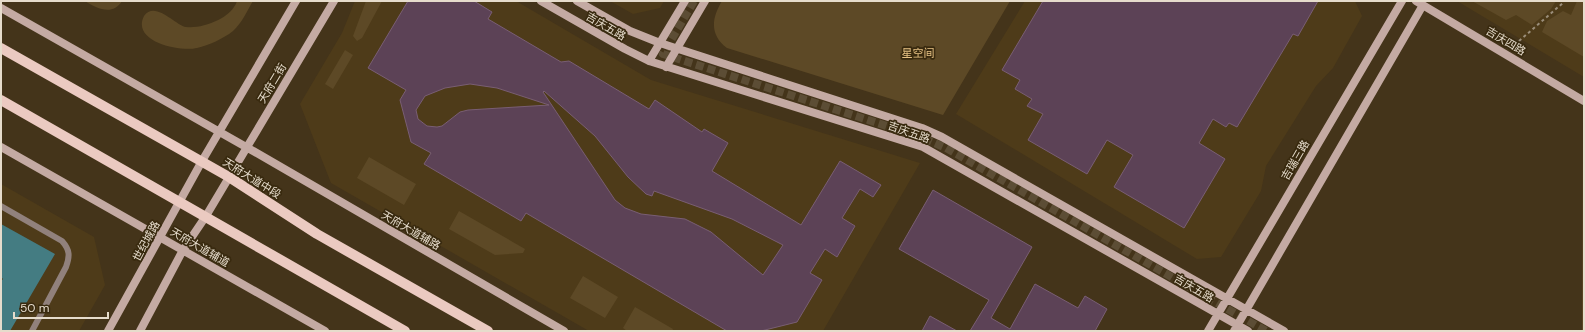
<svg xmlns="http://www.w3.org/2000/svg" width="1585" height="332" font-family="'DM Sans','Noto Sans SC',sans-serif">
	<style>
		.built { fill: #4e3b19 }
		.green { fill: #5d4926 }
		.water { fill: #447c82 }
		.building { fill: #5c4256; stroke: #795e73; fill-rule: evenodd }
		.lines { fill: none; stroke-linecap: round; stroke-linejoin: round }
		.secondary-tunnel { stroke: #5c4d35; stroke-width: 8; stroke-dasharray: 8 4; stroke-linecap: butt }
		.path { stroke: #9b8e7a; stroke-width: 2; stroke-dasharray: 3 3; stroke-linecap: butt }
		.lane { stroke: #91817c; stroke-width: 6 }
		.secondary { stroke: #c4aaa3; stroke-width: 8 }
		.primary { stroke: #ebcac1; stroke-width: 10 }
		.labels { text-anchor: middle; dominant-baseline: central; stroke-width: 3.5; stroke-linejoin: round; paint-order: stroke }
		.street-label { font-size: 11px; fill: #e6dccc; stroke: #392a0f }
		.park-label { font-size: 11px; fill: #e7c284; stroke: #392a0f }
	</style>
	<rect width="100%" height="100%" fill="#44341a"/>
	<!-- built -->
	<path class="built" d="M355 1H516L651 80 920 163 823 331H589L331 183 300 104 342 33Z
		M610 1H664L660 8 633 14Z
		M1025 1H1355L1362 16 1333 68 1316 86 1266 166 1261 191 1221 257 1197 259 956 114Z
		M1457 1H1584V77Z
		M1 184 94 237 105 285 79 331H1Z"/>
	<!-- green -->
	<path class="green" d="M85 1H122C113 16 97 9 85 1Z
		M237 1H253C247 11 242 23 233 31 223 39 209 45 197 48 180 52 131 42 144 16 155 0 175 25 186 27 203 29 232 18 237 1Z
		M366 1H382L362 38 357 41 353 36Z
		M722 1H1010L943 115 727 48C710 35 711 19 722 1Z
		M1472 1H1556L1551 9 1532 25 1516 15 1506 20Z
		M1577 1H1584V57L1542 32 1547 21 1563 11 1571 15Z
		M345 50 353 55 333 89 325 84Z
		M1583 122 1584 331H1582Z
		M369 157 416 184 404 205 357 178Z
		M459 211 525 249 523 253 495 255 449 229Z
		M583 276 618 297 605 318 570 298Z
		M635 307 673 329 672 331H627L623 328Z"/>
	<!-- water -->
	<path class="water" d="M1 224 55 254 10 331H1V281L3 279 1 277Z"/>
	<!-- building -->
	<path class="building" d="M408 1H474L492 12 488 19 561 62 569 61 649 109 655 100 702 132 704 129 728 143 712 171 801 225 840 161 881 185 873 197 860 189 842 218 855 226 837 257 825 249 810 273 822 280 797 322 761 331H727L526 213 521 221 424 164 431 153 411 142 400 100 406 90 368 68ZM470 84 497 88 549 105 468 110 460 112 442 126 437 127 427 126 418 119 416 110 425 96 445 88ZM544 91 595 136 628 177 646 194 652 196 654 191 732 219 783 245 763 275 711 232 685 219 641 214 625 208 615 200 543 92Z
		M1043 1H1318L1298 36 1293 34 1237 127 1229 123 1226 127 1213 119 1199 143 1225 159 1184 228 1114 187 1133 155 1107 140 1087 174 1028 140 1043 114 1027 106 1032 99 1015 89 1020 80 1002 70Z
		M933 190 1032 247 991 318 1010 329 1035 284 1078 308 1085 296 1107 309 1095 331H970L989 300 899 249Z
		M930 316 957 331H922Z"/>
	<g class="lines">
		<!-- secondary-tunnel -->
		<path class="secondary-tunnel" d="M694 1 663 54 921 137 946 148 1266 331"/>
		<!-- path -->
		<path class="path" d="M1519 41 1564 2"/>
		<!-- lane -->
		<path class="lane" d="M1 206 62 241C70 250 70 256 66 267L32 331"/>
		<!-- secondary -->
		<path class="secondary" d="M541 1 625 49 649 61 923 147 1248 331
			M577 1 630 31 660 43 922 128 942 137 1284 331
			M1416 1 1584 101
			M1 8 262 156 564 331
			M649 61 685 1
			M666 67 705 1
			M1 147 325 331
			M108 331 202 161 296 1
			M140 331 183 250 206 216 334 1
			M1208 331 1402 1
			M1234 331 1423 5"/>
		<!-- primary -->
		<path class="primary" d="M1 48 229 177 317 234 488 331
			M1 100 405 331"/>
	</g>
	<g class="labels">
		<!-- street labels -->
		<g class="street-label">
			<text transform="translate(606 26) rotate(30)">吉庆五路</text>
			<text transform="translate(1506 41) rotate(31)">吉庆四路</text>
			<text transform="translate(272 83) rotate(-59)">天府二街</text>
			<text transform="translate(909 132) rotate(19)">吉庆五路</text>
			<text transform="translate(1295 160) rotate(-60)">吉瑞三路</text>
			<text transform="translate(252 178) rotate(32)">天府大道中段</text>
			<text transform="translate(411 230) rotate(30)">天府大道辅路</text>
			<text transform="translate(146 241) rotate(-62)">世纪城路</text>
			<text transform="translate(200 247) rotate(30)">天府大道辅道</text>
			<text transform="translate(1194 288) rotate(30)">吉庆五路</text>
		</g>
		<!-- park labels -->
		<g class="park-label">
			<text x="918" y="53">星空间</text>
		</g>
	</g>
	<!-- border -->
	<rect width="1585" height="332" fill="none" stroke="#e6dccc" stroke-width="4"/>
	<!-- scale -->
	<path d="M14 312v6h94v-6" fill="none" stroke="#e6dccc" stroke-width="2"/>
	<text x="20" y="312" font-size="12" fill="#e6dccc" stroke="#392a0f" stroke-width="3" paint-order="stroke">50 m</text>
</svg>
